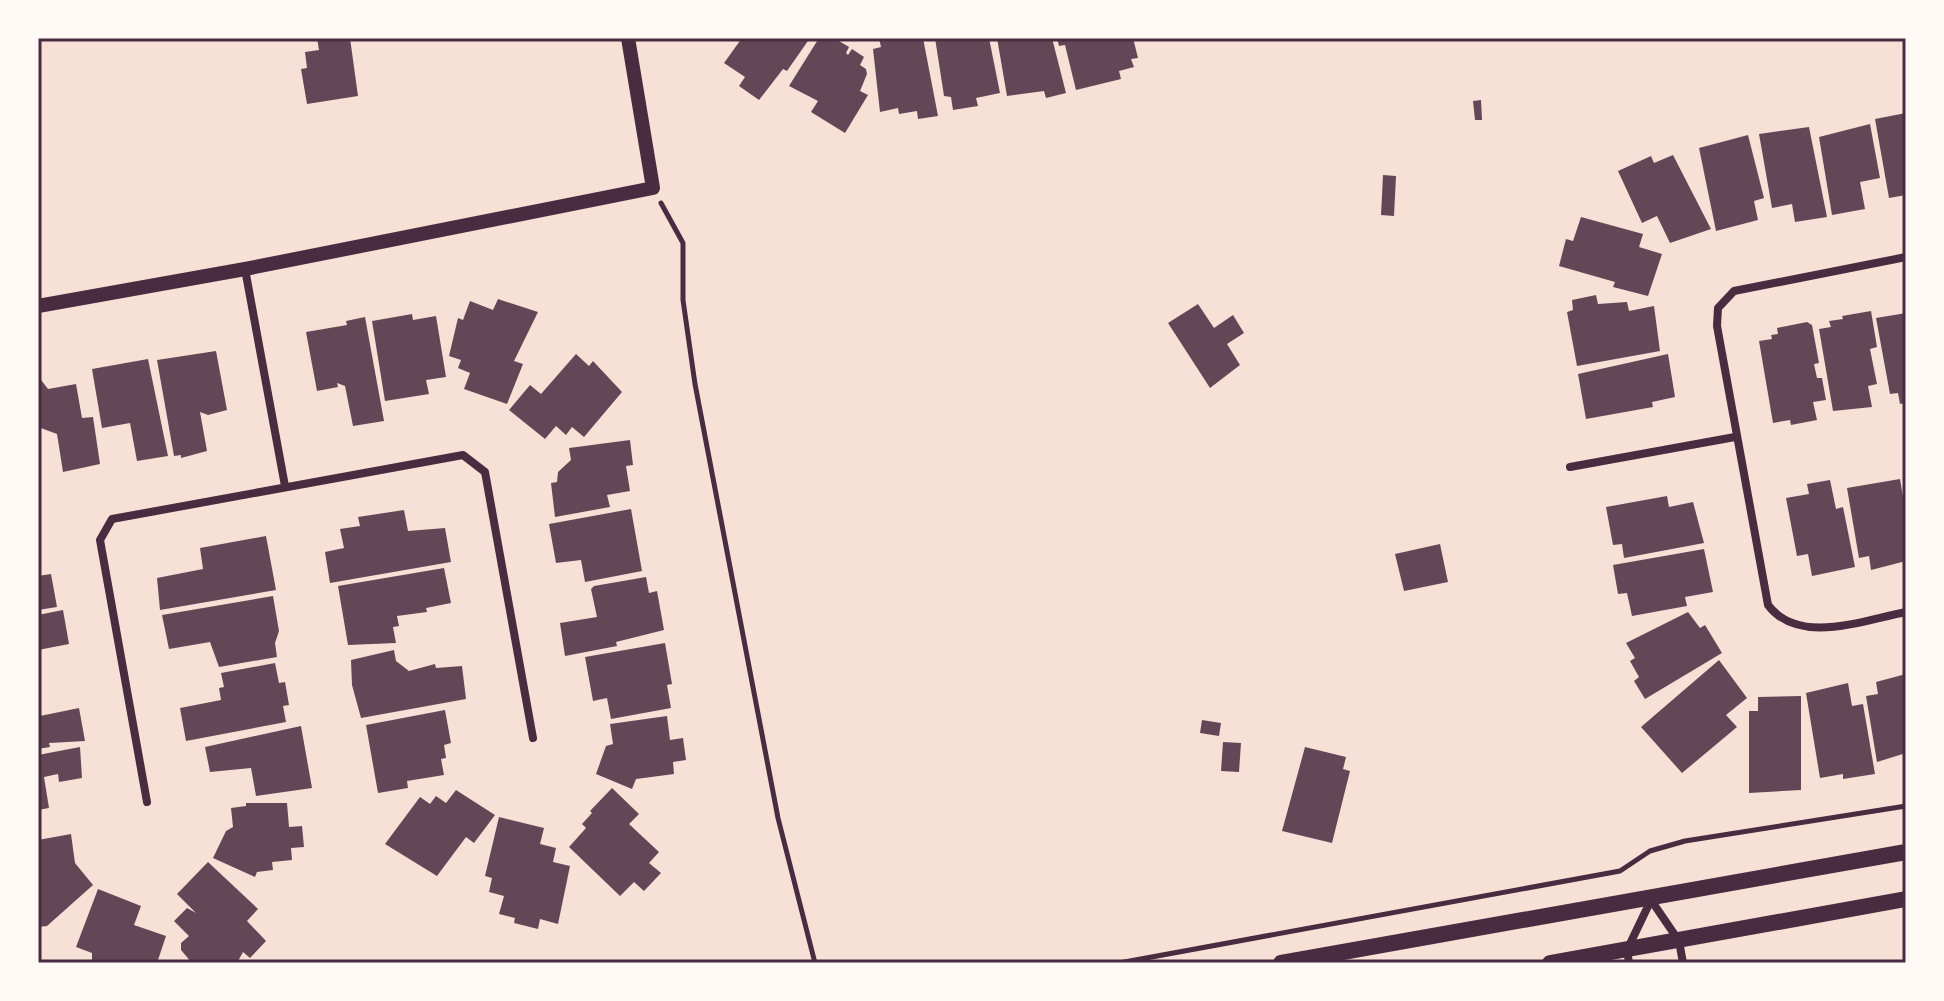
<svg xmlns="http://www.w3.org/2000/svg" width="1944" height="1001" font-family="Jost,sans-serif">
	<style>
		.building { fill: #644757 }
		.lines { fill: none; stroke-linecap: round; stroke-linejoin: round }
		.path { stroke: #4a2c40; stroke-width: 5 }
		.minor { stroke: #4a2c40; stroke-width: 8 }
		.tertiary { stroke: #4a2c40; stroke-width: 14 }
		.secondary { stroke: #4a2c40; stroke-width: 16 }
		.neatline { fill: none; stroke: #4a2c40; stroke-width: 3 }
	</style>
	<rect width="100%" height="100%" fill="#f7e1d7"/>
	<!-- building -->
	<path class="building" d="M317 38H350L358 96 307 104 301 69 307 68 305 52 319 50Z
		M742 38H810L787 71 783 69 759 100 739 86 745 77 724 63Z
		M819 38H834L849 47 846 53 848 55 852 49 864 57 860 65 866 69 867 74 860 91 868 95 845 133 811 112 818 101 789 86Z
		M879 38H923L938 116 918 119 917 111 899 114 898 108 880 112 873 49 881 47Z
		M935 38H989L1000 93 976 98 978 106 953 110 951 97 944 96Z
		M997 38H1052L1066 93 1046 98 1044 91 1007 96Z
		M1057 38H1133L1138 58 1131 59 1134 67 1119 71 1121 79 1076 90 1065 45 1059 46Z
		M1481 100 1482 120H1475L1473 101Z
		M1906 113V195L1889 198 1875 119Z
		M1870 124 1880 178 1860 182 1865 209 1832 215 1819 137Z
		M1809 127 1827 217 1795 222 1792 204 1772 208 1759 134Z
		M1748 135 1764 198 1754 201 1758 220 1716 231 1699 148Z
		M1673 155 1711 229 1670 243 1657 216 1642 223 1618 171 1651 156 1654 163Z
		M1383 175 1396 176 1394 216 1381 215Z
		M1581 217 1643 234 1639 247 1662 254 1648 296 1613 287 1615 282 1559 266 1566 239 1573 241Z
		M1596 295 1598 304 1627 302 1629 311 1654 306 1660 351 1577 366 1567 312 1573 310 1572 300Z
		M498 299 538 312 514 361 523 364 507 404 464 389 470 373 458 368 461 360 449 356 458 318 463 320 470 301 493 310Z
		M1198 304 1214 328 1233 315 1244 333 1227 344 1240 365 1210 388 1168 323Z
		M1871 311 1877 347 1870 349 1877 384 1868 386 1872 407 1833 411 1819 329 1831 327 1829 321 1843 319 1842 316Z
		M1906 313V403L1900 404 1898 393 1890 394 1876 318Z
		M412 314 413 320 436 316 446 377 426 380 429 394 385 401 372 321Z
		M365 317 384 421 353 426 345 386 337 383 338 387 317 391 306 332 347 325 346 321Z
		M1807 322 1812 325 1819 363 1814 364 1817 378H1822L1826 400 1813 402 1817 420 1791 425 1790 420 1773 423 1759 341 1772 339 1771 335 1778 334 1777 328Z
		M216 351 227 410 208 415 200 412 207 451 181 458V455L174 456 157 360Z
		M576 354 589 366 593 361 622 392 584 437 572 427 566 435 556 426 545 439 509 410 530 385 541 394Z
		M1668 354 1675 397 1652 402 1653 407 1586 419 1578 374Z
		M148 359 168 456 137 461 130 423 102 428 92 369Z
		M38 376 48 389 76 384 82 418 93 417 100 464 63 472 57 434 38 427Z
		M630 440 633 465 626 466 630 491 607 495 610 507 555 517 551 483 557 482 558 472 571 460 569 448Z
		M1900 479 1906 514V561L1871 570 1869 556 1859 558 1847 488Z
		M1830 480 1836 509 1843 507 1855 567 1812 576 1808 554 1797 556 1786 498 1809 494 1807 484Z
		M1667 496 1669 507 1693 502 1704 543 1624 558 1622 544 1613 545 1606 507Z
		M631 509 642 571 585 582 581 560 556 563 549 524Z
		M404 510 408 531 445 528 451 562 330 583 325 552 344 548 340 529 360 526 358 517Z
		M266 536 276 590 160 610 157 578 203 569 200 548Z
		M1440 544 1448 582 1404 591 1395 554Z
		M1704 549 1713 592 1685 597 1687 606 1632 616 1627 593 1618 594 1613 565Z
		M444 568 451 603 426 608 427 612 397 616 399 626 393 627 396 643 348 645 338 586Z
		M51 574 57 607 38 610V576Z
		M646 577 649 593 657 591 664 630 616 642 617 646 565 656 560 623 597 617 591 589 594 586Z
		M273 596 279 631 275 643 277 657 219 667 210 642 169 649 162 615Z
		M63 610 69 644 38 650V615Z
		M1688 612 1700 628 1705 625 1722 653 1645 699 1634 681 1639 677 1630 661 1635 658 1626 643Z
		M665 643 672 684 667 685 671 708 611 719 607 698 593 701 585 657Z
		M394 650 396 661 409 671 435 664 436 668 462 666 466 699 361 718 352 685 351 660Z
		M1719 660 1747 698 1726 715 1737 727 1682 773 1641 727Z
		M275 663 279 683 285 682 289 705 283 706 286 722 186 741 180 708 221 700 219 688 224 687 221 673Z
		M1906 674V753L1877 762 1866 696 1878 694 1876 682Z
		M1848 683 1852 706 1863 704 1875 774 1843 779V774L1820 778 1806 693Z
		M1801 696V790L1749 793V711H1758V697Z
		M79 708 85 741 49 743 50 747 38 749V711L40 716Z
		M445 710 451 743 444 745 446 758 441 759 444 775 407 781 408 788 378 793 366 725Z
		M667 716 670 740 683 738 686 760 673 762 674 774 636 779 632 789 596 774 606 746 613 744 610 724Z
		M1202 720 1221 723 1219 736 1200 733Z
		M301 726 312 788 256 796 251 768 210 772 205 747Z
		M1223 742 1241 743 1239 772 1221 771Z
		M80 747 82 778 59 782 58 774 44 777 49 808 38 810V755Z
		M1305 747 1346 757 1343 769 1350 771 1332 843 1282 831Z
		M612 788 639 814 629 824 659 852 649 863 661 873 644 891 634 882 620 896 569 847 586 828 582 824 592 813 590 811Z
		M456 790 495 815 474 843 466 837 437 876 385 844 420 797 430 804 436 796 446 803Z
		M246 803H287L289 827 302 826 304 847 291 848 292 860 272 862 273 870 257 872 255 877 213 858 226 831 233 827 231 808 246 806Z
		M499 817 544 828 540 844 556 848 553 862 570 866 558 924 540 919 538 929 514 923 515 918 499 914 504 896 489 892 492 878 485 876Z
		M71 834 75 863 93 885 47 926 38 927V840Z
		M208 862 258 909 247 921 266 941 250 958 243 952 237 963H192L181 950V943L189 936 174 921 187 908 196 913 177 894Z
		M98 889 141 906 134 925 166 936 157 963H92V953L76 947Z"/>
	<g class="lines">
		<!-- path -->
		<path class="path" d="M661 203 683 243V300L695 384 778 818 815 963
			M1119 963 1620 871 1650 851 1685 841 1906 806"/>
		<!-- minor -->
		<path class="minor" d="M1906 257 1734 291 1718 308 1717 326 1768 605C1799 646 1863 620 1906 612
			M245 269 285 486
			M1570 467 1735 437
			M147 802 100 540 112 519 463 455 485 472 533 738
			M1651 900 1679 941 1683 963
			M1629 963 1627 950 1651 900"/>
		<!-- tertiary -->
		<path class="tertiary" d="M38 306 245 269 653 188 628 38"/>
		<!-- secondary -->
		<path class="secondary" d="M1281 963 1906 852
			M1550 963 1906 899"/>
	</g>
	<!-- border -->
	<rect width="1944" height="1001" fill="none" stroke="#fffaf5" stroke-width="80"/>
	<rect x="40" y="40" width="1864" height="921" class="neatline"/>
</svg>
